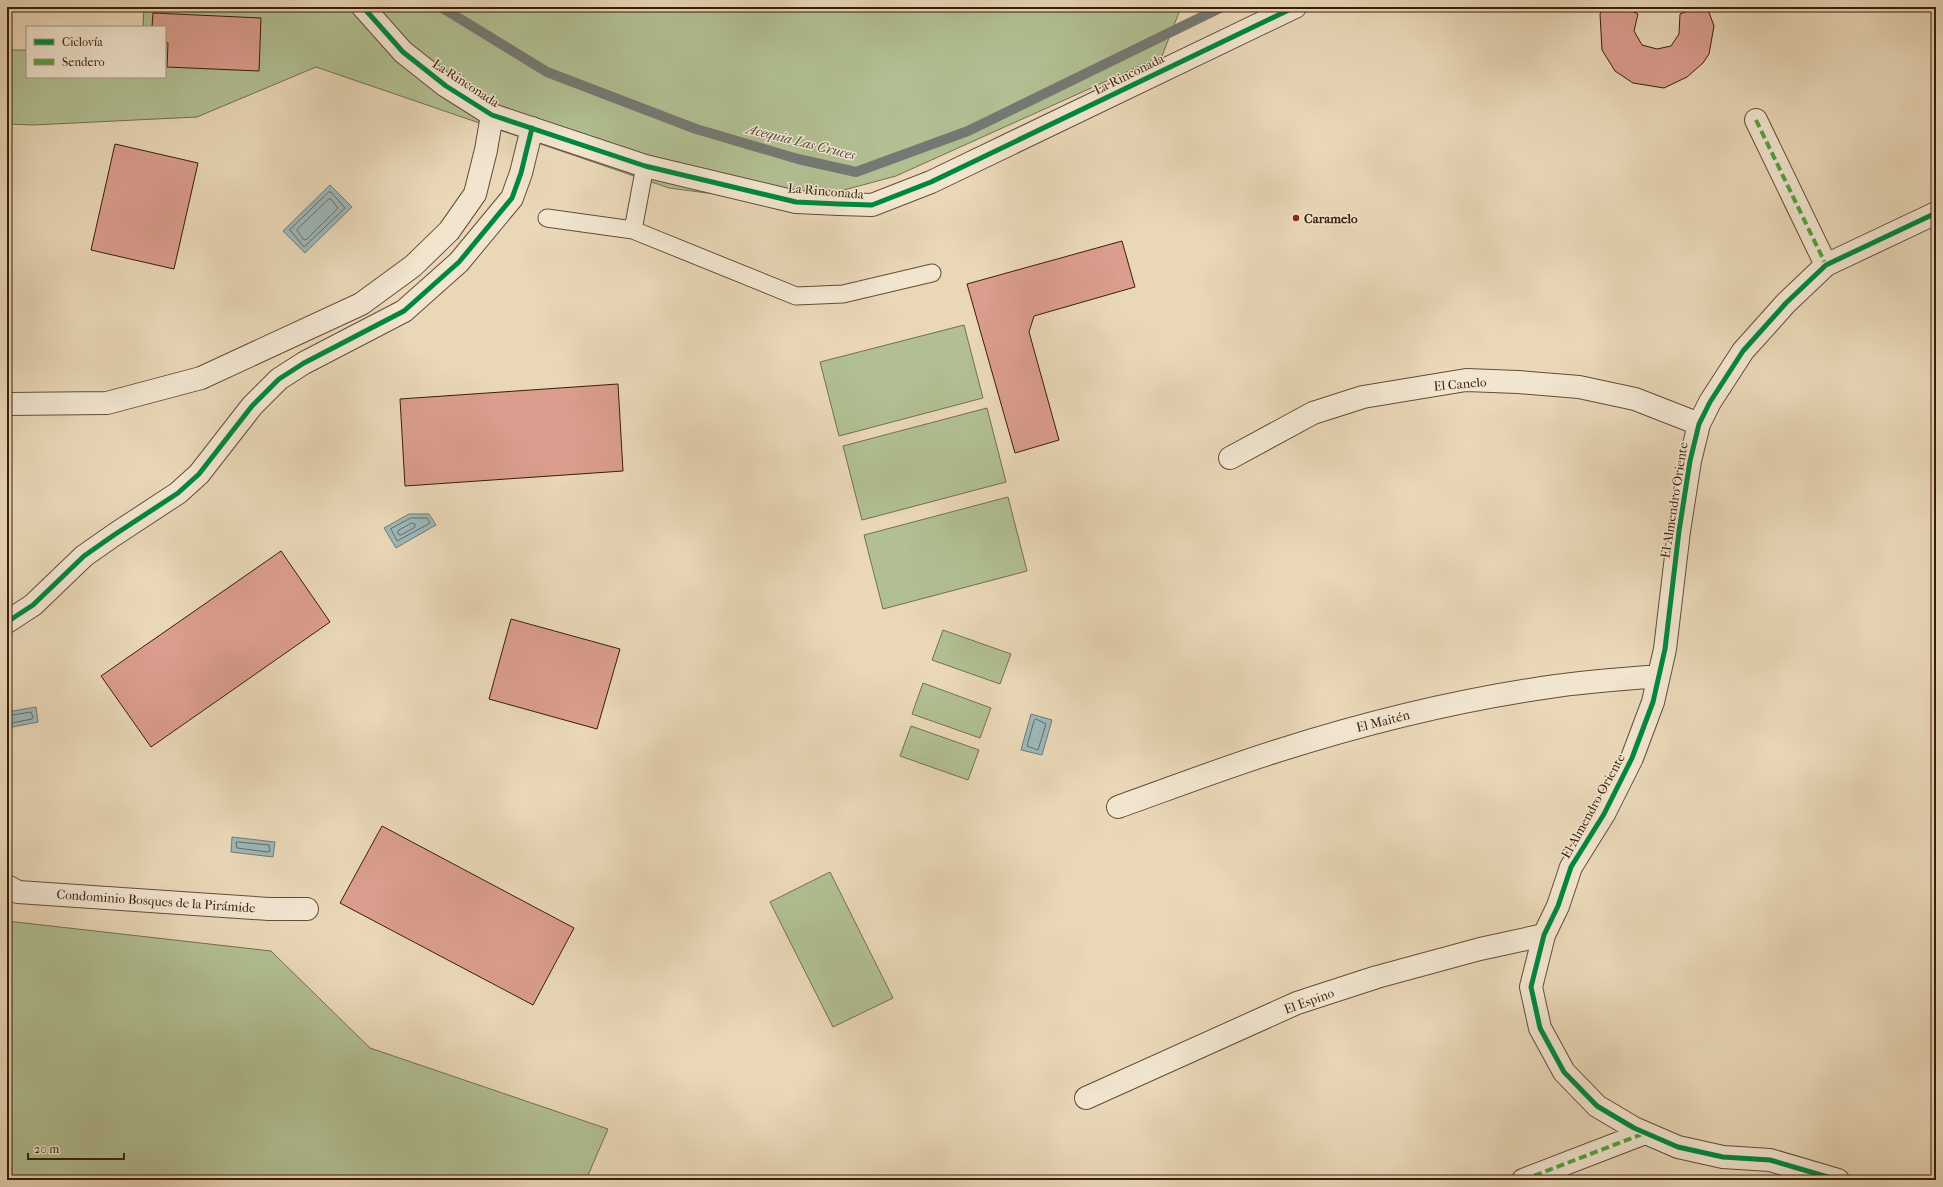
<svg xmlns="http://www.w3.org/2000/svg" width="1943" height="1187" font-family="'IM FELL French Canon',serif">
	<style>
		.green { fill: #b1bf92; stroke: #766e4e }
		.water { fill: #9cb7b9; stroke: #757973 }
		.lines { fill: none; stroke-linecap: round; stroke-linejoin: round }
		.shore { stroke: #6b6a61; stroke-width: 1 }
		.stream { stroke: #757973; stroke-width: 10 }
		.building { fill: #da9d8e; stroke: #3a1d09 }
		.lane-casing { stroke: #664c34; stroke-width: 19 }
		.street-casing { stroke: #664c34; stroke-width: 24 }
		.lane { stroke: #f1e5d0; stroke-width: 17 }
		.street { stroke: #f1e5d0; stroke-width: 22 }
		.quiet { stroke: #54a23e; stroke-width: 4; stroke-dasharray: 8 4; stroke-linecap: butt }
		.cycleway-casing { stroke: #f1e5d0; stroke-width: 8 }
		.cycleway { stroke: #00873e; stroke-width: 5 }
		.poi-dot { fill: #8f2418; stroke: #f1e5d0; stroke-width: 1.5 }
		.labels { text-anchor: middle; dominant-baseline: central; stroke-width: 3; stroke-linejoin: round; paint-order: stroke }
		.street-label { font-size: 13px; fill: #3a1d09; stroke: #f1e5d0 }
		.poi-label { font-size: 13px; font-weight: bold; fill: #3a1d09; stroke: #f1e5d0; text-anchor: start }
		.water-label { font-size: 14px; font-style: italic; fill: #574b3e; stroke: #f1e5d0 }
	</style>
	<rect width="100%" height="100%" fill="#e9d7b7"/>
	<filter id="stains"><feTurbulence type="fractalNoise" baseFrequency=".005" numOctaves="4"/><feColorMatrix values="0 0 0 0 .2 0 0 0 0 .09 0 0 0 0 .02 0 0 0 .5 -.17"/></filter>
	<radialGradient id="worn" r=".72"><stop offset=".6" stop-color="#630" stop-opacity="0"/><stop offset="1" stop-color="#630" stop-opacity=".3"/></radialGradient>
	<!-- green -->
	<path class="green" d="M144 7H1181L1162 56 896 176 792 204 669 188 316 67 197 117 33 125 7 124V50H27V77H165V27H143Z
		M964 325 983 398 839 436 820 362Z
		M987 408 1006 482 862 520 843 446Z
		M1008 497 1027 571 883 609 864 535Z
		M943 630 1011 654 1000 684 932 660Z
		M923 683 991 708 980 738 912 714Z
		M911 726 979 750 968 780 900 756Z
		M830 872 893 998 833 1027 770 902Z
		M7 921 271 951 370 1048 608 1129 586 1180H7Z"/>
	<!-- water -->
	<path class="water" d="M330 185 352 207 305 253 283 231Z
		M409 514H429L436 525 396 548 384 528Z
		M36 707 38 722 7 728V712Z
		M1031 714 1052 720 1042 755 1021 750Z
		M232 837 275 842 273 857 231 852Z"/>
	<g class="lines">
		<!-- shore -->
		<path class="shore" d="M329 192H331L345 208 304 247 290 230Z
			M329 199H331L338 208 307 239 304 240 297 230Z
			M411 518H427L430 523 397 541 391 529Z
			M412 523 415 524V527L401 535 398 534V531Z
			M7 716 31 712 33 717 32 719 7 724
			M1036 719 1046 724 1038 750 1027 746 1034 721Z
			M238 842 269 845 270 851 267 852 237 848 236 843Z"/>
		<!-- stream -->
		<path class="stream" d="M441 7 547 72 696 129 798 159 856 172 968 131 1222 7"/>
	</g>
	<!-- building -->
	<path class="building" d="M1604 7H1624L1638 14 1634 31 1642 45 1657 49 1671 46 1679 34 1680 14 1698 7H1707L1714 26 1709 54 1703 63 1687 77 1664 88 1633 83 1615 71 1602 50 1600 14Z
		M153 13 261 18 259 71 167 67 168 43H165V27H152Z
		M115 144 198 163 174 269 91 250Z
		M1122 241 1135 287 1034 316 1029 332 1059 440 1015 453 967 284Z
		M618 384 623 471 405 486 400 399Z
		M281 551 330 622 151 747 101 676Z
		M511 619 620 649 597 729 489 699Z
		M382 826 574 928 533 1005 340 903Z"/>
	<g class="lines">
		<!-- lane casing -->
		<g class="lane-casing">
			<path id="lane" d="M547 218 633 230 796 296 843 294 932 273
				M633 230 645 166"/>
		</g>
		<!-- street casing -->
		<g class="street-casing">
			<path id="street" d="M363 7 403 52 446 86 492 115 645 166 796 202 839 204 872 205 931 182 1295 7
				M1756 120 1826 265
				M7 404 107 403 201 378 361 304 413 266 449 231 475 194 486 150 492 115
				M1230 458 1313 413 1363 397 1466 380 1518 382 1579 387 1635 399 1699 424
				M7 622 33 605 84 556 114 535 178 493 199 474 252 406 279 379 304 363 404 311 459 262 512 198 521 173 532 128
				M1118 807C1171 788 1223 768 1277 751 1368 722 1462 699 1556 686 1590 681 1625 679 1659 676
				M7 886 18 892 269 909H307
				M1086 1098 1297 1003 1377 977 1480 949 1544 935
				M1523 1180 1645 1133
				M1838 1180 1770 1160 1723 1157 1678 1147 1634 1128 1597 1106 1564 1072 1540 1028 1531 987 1544 935 1558 906 1571 867 1604 814 1632 758 1653 702 1665 649 1679 531 1690 461 1699 424 1710 402 1743 351 1786 303 1826 265 1936 213"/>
		</g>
		<!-- lane -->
		<use href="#lane" class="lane"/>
		<!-- street -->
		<use href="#street" class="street"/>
		<!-- quiet -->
		<path class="quiet" d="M1756 120 1826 265
			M1523 1180 1645 1133"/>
		<!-- cycleway casing -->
		<g class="cycleway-casing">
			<path id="cycleway" d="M363 7 403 52 446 86 492 115 645 166 796 202 839 204 872 205 931 182 1295 7
				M7 622 33 605 84 556 114 535 178 493 199 474 252 406 279 379 304 363 404 311 459 262 512 198 521 173 532 128
				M1838 1180 1770 1160 1723 1157 1678 1147 1634 1128 1597 1106 1564 1072 1540 1028 1531 987 1544 935 1558 906 1571 867 1604 814 1632 758 1653 702 1665 649 1679 531 1690 461 1699 424 1710 402 1743 351 1786 303 1826 265 1936 213"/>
		</g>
		<!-- cycleway -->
		<use href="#cycleway" class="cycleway"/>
	</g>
	<!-- markers -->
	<circle class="poi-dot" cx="1296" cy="218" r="4"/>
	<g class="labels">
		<!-- street labels -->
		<g class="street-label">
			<text transform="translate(1129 74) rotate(-26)">La Rinconada</text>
			<text transform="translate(466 83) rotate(33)">La Rinconada</text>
			<text transform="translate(826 191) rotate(5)">La Rinconada</text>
			<text transform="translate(1460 384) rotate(-5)">El Canelo</text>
			<text transform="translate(1674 500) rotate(-81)">El Almendro Oriente</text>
			<text transform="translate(1383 721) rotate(-14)">El Maitén</text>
			<text transform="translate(1593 806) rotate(-61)">El Almendro Oriente</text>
			<text transform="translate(156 901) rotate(4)">Condominio Bosques de la Pirámide</text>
			<text transform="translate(1309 1001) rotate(-20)">El Espino</text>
		</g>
		<!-- poi labels -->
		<g class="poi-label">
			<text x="1304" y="218">Caramelo</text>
		</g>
		<!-- water labels -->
		<g class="water-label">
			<text transform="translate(801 142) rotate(14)">Acequia Las Cruces</text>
		</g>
	</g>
	<!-- margin -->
	<rect width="1943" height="1187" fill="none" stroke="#e9d7b7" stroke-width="24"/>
	<rect x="8" y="8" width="1927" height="1171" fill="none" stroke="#3a1d09" stroke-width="2"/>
	<rect x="12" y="12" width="1919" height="1163" fill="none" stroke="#3a1d09"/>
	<!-- legend -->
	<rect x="26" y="26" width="140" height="52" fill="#f1e5d0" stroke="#a89580"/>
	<rect x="34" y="39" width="20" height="6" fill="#00873e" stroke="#a89580"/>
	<text x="62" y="46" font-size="12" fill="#3a1d09">Ciclovía</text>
	<rect x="34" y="59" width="20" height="6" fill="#54a23e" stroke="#a89580"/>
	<text x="62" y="66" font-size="12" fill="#3a1d09">Sendero</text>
	<!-- scale -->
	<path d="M28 1153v6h96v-6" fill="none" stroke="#3a1d09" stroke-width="2"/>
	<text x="34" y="1153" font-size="12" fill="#3a1d09" stroke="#f1e5d0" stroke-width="3" paint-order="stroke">20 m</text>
	<rect width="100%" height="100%" filter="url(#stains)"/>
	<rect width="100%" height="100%" fill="url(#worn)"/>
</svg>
